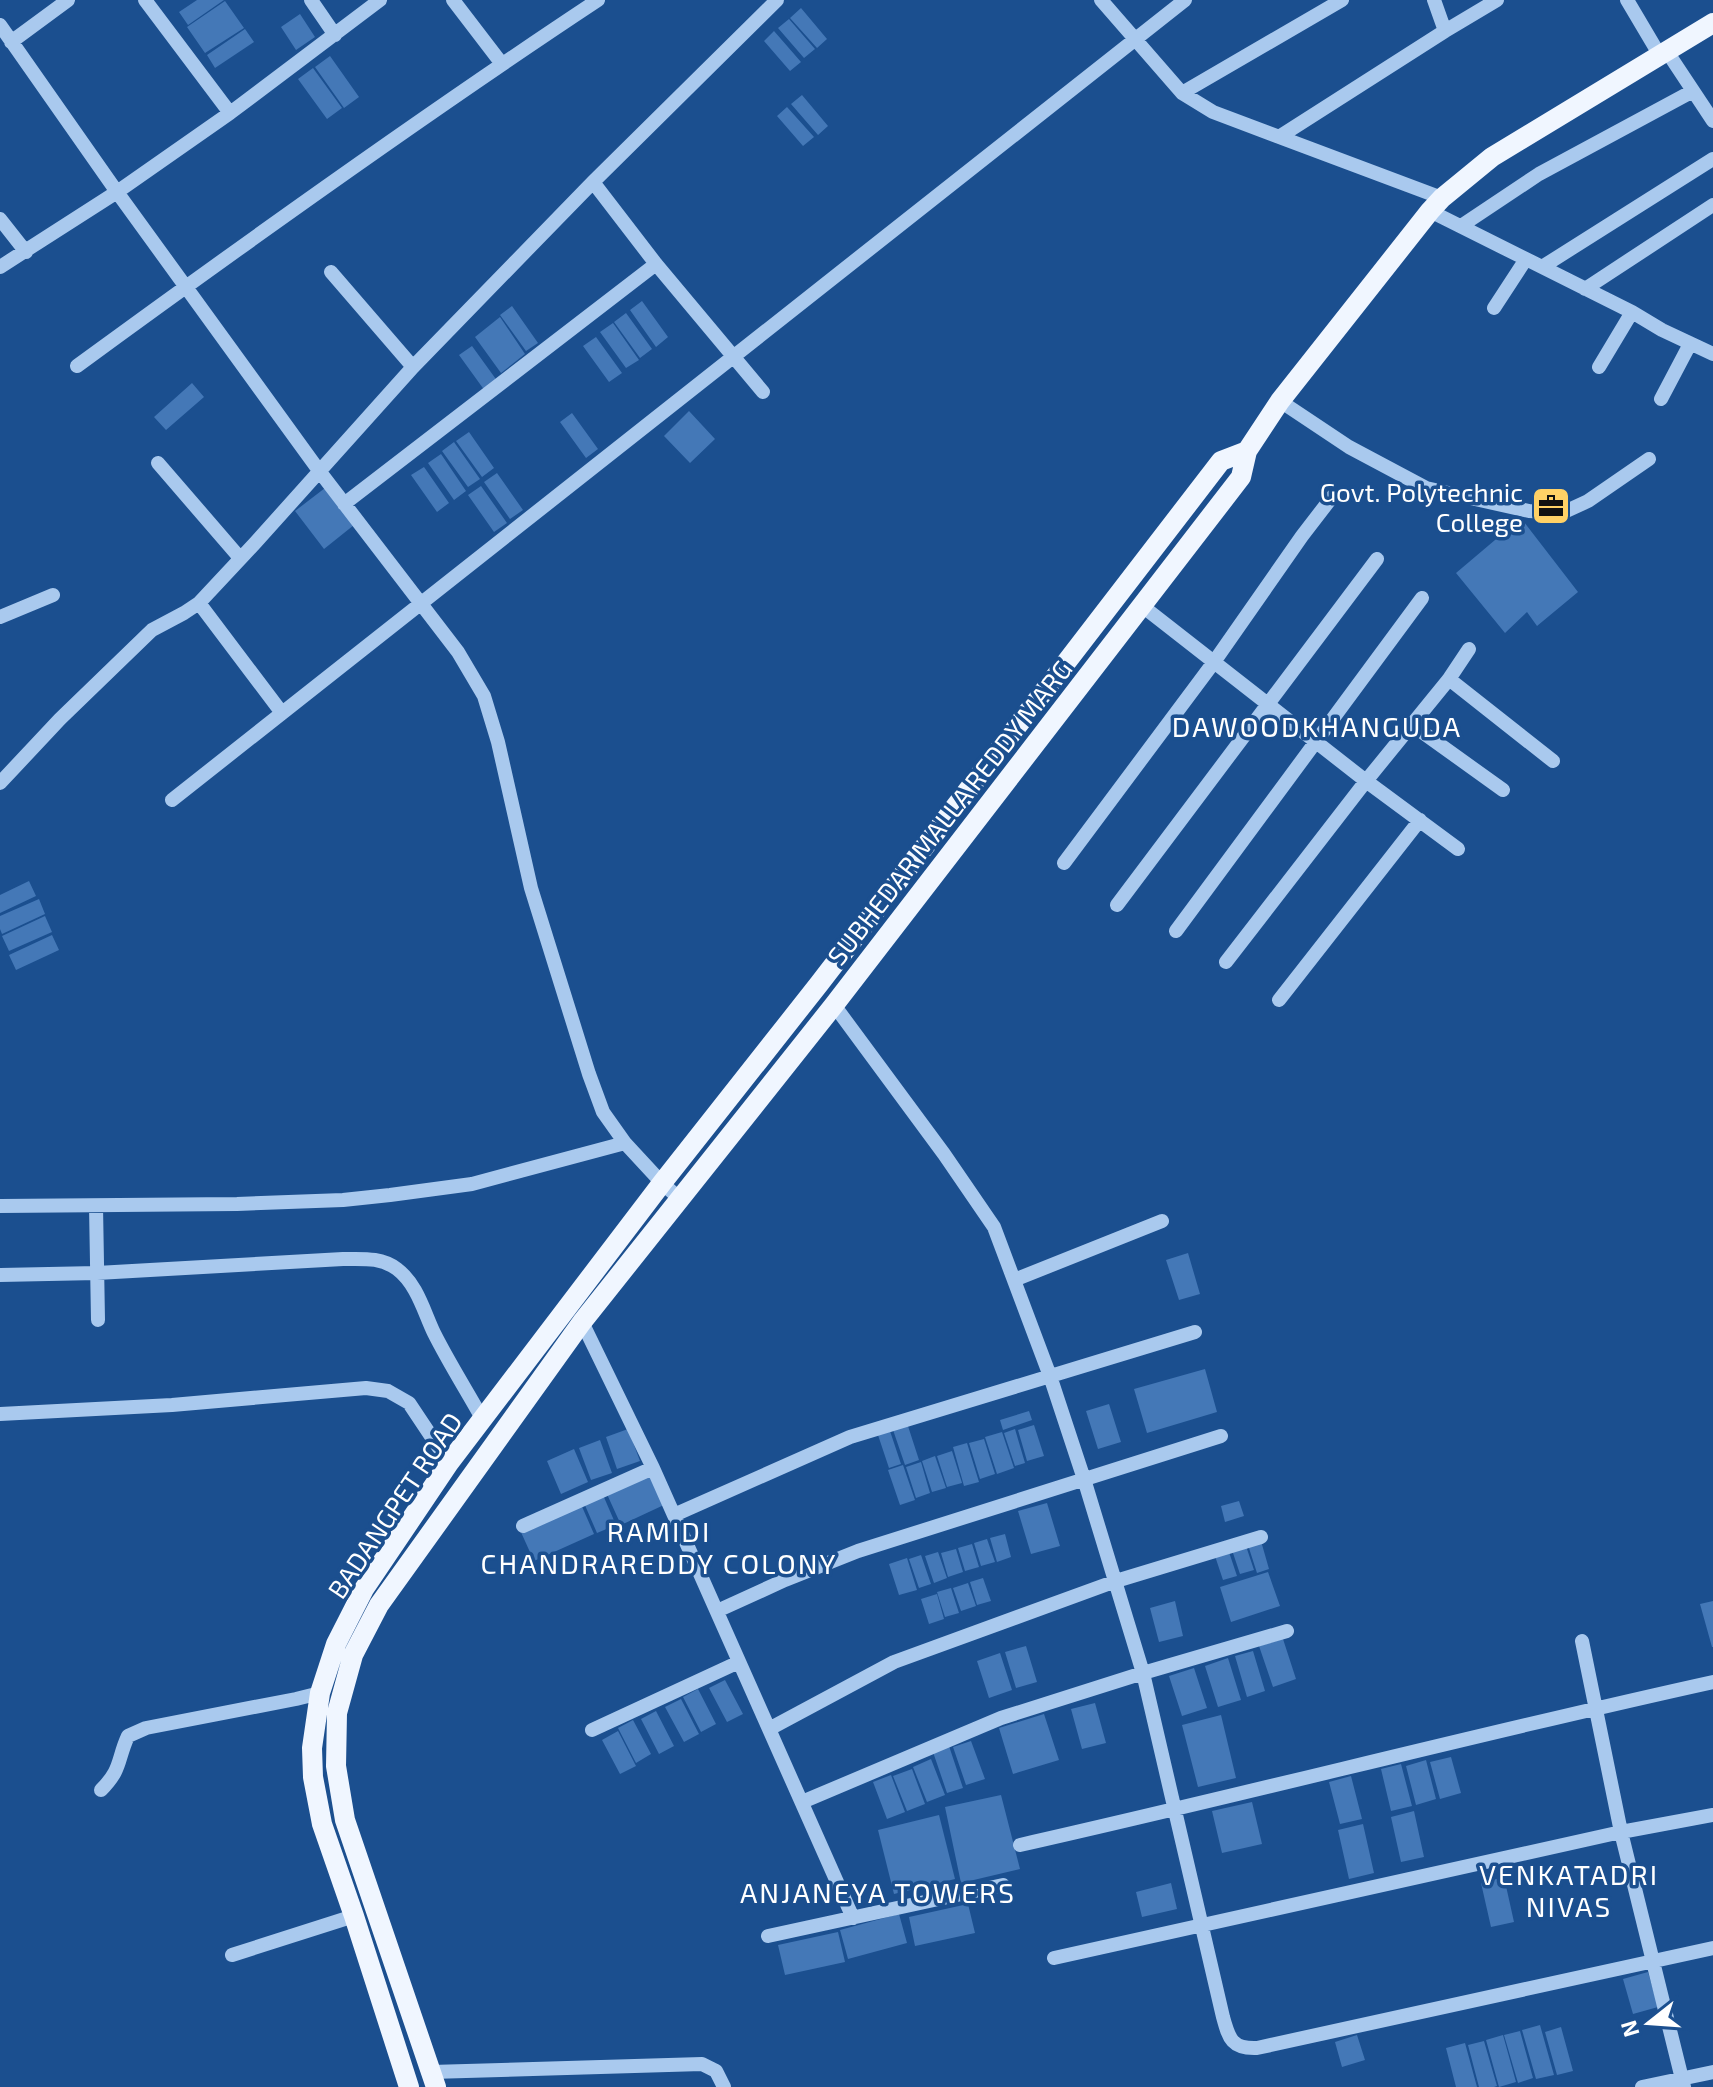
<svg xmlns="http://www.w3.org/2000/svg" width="1713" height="2087" font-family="'Exo 2',sans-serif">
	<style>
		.building { fill: #4478b7 }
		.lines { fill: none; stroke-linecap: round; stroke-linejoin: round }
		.minor { stroke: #a9c9ee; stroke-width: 14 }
		.major { stroke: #f0f6ff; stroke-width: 20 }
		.labels { text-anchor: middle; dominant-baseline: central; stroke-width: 7; stroke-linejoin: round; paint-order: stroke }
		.poi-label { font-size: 26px; fill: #fff; stroke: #1b4f8f; text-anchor: end }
		.street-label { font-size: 26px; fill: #fff; stroke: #1b4f8f }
		.neighbourhood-label { font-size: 28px; letter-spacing: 2px; fill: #fff; stroke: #1b4f8f }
	</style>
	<rect width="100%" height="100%" fill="#1b4f8f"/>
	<!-- building -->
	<path class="building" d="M197 0H224L188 25 179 12Z
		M225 1 244 28 205 53 187 27Z
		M801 8 827 39 817 48 790 18Z
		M300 14 315 37 296 50 281 27Z
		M789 19 815 49 804 58 778 28Z
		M245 29 254 42 215 68 207 55Z
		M774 31 801 62 790 71 764 41Z
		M330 56 359 97 344 108 315 67Z
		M313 68 342 108 327 119 298 79Z
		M802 95 828 126 818 135 791 104Z
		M787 107 814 137 803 146 777 116Z
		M642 301 668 337 656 347 630 310Z
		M512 306 538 343 526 351 500 315Z
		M626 313 652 349 640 358 614 322Z
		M500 317 525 354 501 373 475 337Z
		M613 323 639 360 626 368 600 332Z
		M596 337 622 373 609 382 583 346Z
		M472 346 498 382 485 391 459 355Z
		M192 383 204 397 166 430 154 417Z
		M689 411 715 439 690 463 664 436Z
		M572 413 598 449 586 458 560 422Z
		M469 432 494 468 482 477 456 441Z
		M454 442 480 479 468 487 442 451Z
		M441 454 466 491 454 500 428 463Z
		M424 467 449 503 437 512 411 475Z
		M497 473 523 510 510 519 484 482Z
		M481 486 507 523 494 532 468 495Z
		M325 488 354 525 324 549 295 511Z
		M1521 518 1578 592 1537 626 1527 612 1505 633 1456 573Z
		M29 881 36 896 0 913V895Z
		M39 899 45 914 2 934 0 929V916Z
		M45 916 52 932 9 951 2 936Z
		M52 935 59 950 16 970 9 955Z
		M1188 1253 1200 1294 1179 1300 1166 1260Z
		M1205 1369 1217 1412 1147 1433 1134 1389Z
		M1109 1404 1121 1442 1098 1449 1086 1411Z
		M1029 1411 1032 1420 1003 1430 1000 1420Z
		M907 1423 919 1460 905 1465 892 1427Z
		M1034 1425 1044 1456 1027 1461 1018 1430Z
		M889 1428 901 1464 889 1468 877 1432Z
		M628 1429 640 1461 617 1469 606 1437Z
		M1015 1429 1025 1463 1015 1466 1004 1433Z
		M1002 1432 1014 1468 997 1474 985 1437Z
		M984 1439 995 1474 980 1479 969 1443Z
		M600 1440 612 1473 591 1480 579 1448Z
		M967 1443 979 1482 964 1486 953 1447Z
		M574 1449 588 1482 561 1494 547 1461Z
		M952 1451 962 1483 947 1487 937 1456Z
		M935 1456 946 1488 932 1492 922 1461Z
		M921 1462 930 1493 916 1498 906 1467Z
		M903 1465 915 1500 900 1505 888 1470Z
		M651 1471 666 1504 621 1525 606 1492Z
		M603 1495 616 1525 597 1533 584 1503Z
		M1239 1501 1244 1516 1225 1522 1221 1506Z
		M580 1502 594 1534 534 1561 520 1530Z
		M1047 1503 1060 1546 1031 1554 1018 1511Z
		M1005 1534 1011 1557 997 1562 990 1538Z
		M987 1539 995 1562 981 1566 974 1543Z
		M1261 1541 1269 1569 1257 1573 1248 1545Z
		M972 1544 979 1567 965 1571 958 1548Z
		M1246 1546 1254 1570 1240 1574 1232 1550Z
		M956 1549 963 1572 948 1577 941 1553Z
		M938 1552 947 1578 934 1583 925 1556Z
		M1229 1552 1237 1576 1223 1580 1215 1556Z
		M921 1555 931 1584 919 1588 909 1559Z
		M907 1558 917 1590 899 1595 889 1564Z
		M1268 1572 1280 1606 1231 1622 1220 1587Z
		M983 1578 991 1601 977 1605 970 1582Z
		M968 1583 976 1606 961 1611 953 1588Z
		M951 1588 959 1613 945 1617 937 1592Z
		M937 1594 944 1619 929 1624 921 1599Z
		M1175 1601 1183 1636 1159 1642 1150 1608Z
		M1713 1601V1647H1712L1700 1604Z
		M1283 1639 1296 1679 1273 1687 1259 1646Z
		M1026 1646 1037 1682 1016 1688 1005 1652Z
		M1253 1651 1265 1691 1247 1697 1235 1656Z
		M1000 1653 1012 1690 989 1698 977 1661Z
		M1228 1658 1241 1700 1218 1707 1205 1666Z
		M1194 1668 1207 1708 1182 1716 1169 1676Z
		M725 1680 743 1714 727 1722 709 1688Z
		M698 1689 716 1724 701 1732 683 1697Z
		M681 1699 699 1734 684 1742 665 1707Z
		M1095 1703 1106 1743 1082 1749 1071 1709Z
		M656 1711 674 1746 659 1754 641 1719Z
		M1044 1714 1059 1760 1013 1774 999 1728Z
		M1221 1715 1236 1778 1198 1787 1182 1725Z
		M633 1720 651 1754 636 1763 618 1728Z
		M618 1731 636 1766 620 1774 602 1740Z
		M971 1741 985 1779 966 1785 953 1747Z
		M949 1746 963 1788 947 1793 933 1752Z
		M1451 1757 1461 1793 1440 1799 1430 1762Z
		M931 1759 945 1795 927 1802 913 1767Z
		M1426 1760 1436 1799 1416 1805 1406 1766Z
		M1401 1764 1412 1806 1391 1811 1381 1769Z
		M912 1769 925 1804 907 1811 893 1776Z
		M891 1775 905 1812 887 1819 873 1782Z
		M1351 1776 1362 1819 1340 1824 1329 1782Z
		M1001 1795 1020 1869 961 1883 945 1807Z
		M1252 1802 1262 1844 1222 1853 1212 1811Z
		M1414 1811 1424 1857 1401 1862 1391 1817Z
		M939 1815 955 1879 894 1894 878 1830Z
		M1363 1824 1374 1873 1349 1879 1338 1830Z
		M1504 1877 1514 1922 1491 1927 1481 1883Z
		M1171 1883 1177 1909 1142 1917 1136 1892Z
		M968 1904 975 1933 915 1946 909 1917Z
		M899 1914 907 1943 848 1959 840 1930Z
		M838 1932 845 1962 785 1975 778 1945Z
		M1648 1972 1658 2007 1633 2014 1623 1979Z
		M1540 2025 1554 2075 1536 2079 1522 2030Z
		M1561 2027 1573 2071 1557 2075 1545 2032Z
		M1520 2031 1533 2078 1518 2083 1504 2035Z
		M1357 2035 1365 2060 1342 2067 1335 2042Z
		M1503 2035 1516 2082 1499 2087 1486 2040Z
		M1484 2041 1497 2086 1494 2087H1479L1468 2045Z
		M1465 2043 1477 2087H1456L1446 2048Z"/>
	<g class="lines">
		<!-- minor -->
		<path class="minor" d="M145 0 230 113
			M311 0 335 35
			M453 0 502 64
			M1101 0 1182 93 1213 112 1442 198
			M1434 0 1445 31 1497 0
			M1627 0 1659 54
			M0 25 117 192 320 472 458 652 484 696 498 742 531 888 589 1074 603 1112 625 1143 662 1183 680 1199
			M11 42 68 0
			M1666 50 1713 121
			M1182 93 1342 0
			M1279 137 1445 31
			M593 182 656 264 763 392
			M1430 211 1632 312 1662 330 1713 354
			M0 219 26 252
			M1461 226 1539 174 1693 91
			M0 267 117 192 230 113 380 0
			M1542 267 1713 159
			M331 272 413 367
			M1585 289 1713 205
			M1494 308 1526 259
			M77 366C248 241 421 117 598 0
			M1599 367 1632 312
			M1661 399 1690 344
			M1280 401 1349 447 1426 488 1529 511 1562 513 1588 501 1649 459
			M158 463 240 558
			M344 504 656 264
			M199 603 282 713
			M1141 605 1366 781 1458 849
			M0 617 53 595
			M1449 679 1553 761
			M1411 724 1503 790
			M0 783 60 719 152 630 184 613 199 603 256 542 413 367 593 182 777 0
			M172 800 1185 0
			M1064 863 1214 662 1302 536 1332 497
			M1117 905 1377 559
			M1176 931 1422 598
			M1226 962 1366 781 1449 679 1469 649
			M1279 1000 1420 820
			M834 1005 944 1154 994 1227 1050 1376 1084 1479 1143 1673 1223 2017C1229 2039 1232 2049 1257 2048L1713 1948
			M0 1206 237 1204 343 1200 390 1195 472 1184 625 1143
			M96 1206 98 1320
			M0 1275 97 1273 343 1259C363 1259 381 1257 397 1269 417 1284 424 1312 434 1333 449 1363 467 1391 483 1420
			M1014 1280 1162 1221
			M582 1322 653 1468 853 1918
			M0 1414 172 1405 366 1388 388 1391 409 1403 449 1463
			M674 1515 850 1437 1195 1332
			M523 1526 653 1468
			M717 1611 785 1580 858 1551 1221 1436
			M1582 1641 1621 1832 1684 2087
			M769 1729 894 1662 1116 1581 1261 1537
			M592 1730 739 1662
			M101 1790C122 1769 117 1760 128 1736L146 1728 296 1699 320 1693
			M802 1802 1001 1718 1143 1673 1287 1631
			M1020 1845C1251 1793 1481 1733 1713 1682
			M768 1936 1003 1885
			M232 1955 354 1916
			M1054 1958 1621 1832 1713 1815
			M431 2072 702 2064 716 2071 724 2087
			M1642 2087 1713 2072"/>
		<!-- major -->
		<path class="major" d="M409 2087 354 1916 322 1824 313 1777 312 1748 320 1693 336 1644 364 1589 449 1463 662 1183 819 984 1221 461 1247 451
			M436 2087 345 1820 336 1766 337 1713 353 1655 379 1605 582 1322 834 1005 1241 477 1247 451 1280 401 1430 211 1442 198 1492 157 1713 23"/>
	</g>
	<!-- icons -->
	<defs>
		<g id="office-square" transform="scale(2)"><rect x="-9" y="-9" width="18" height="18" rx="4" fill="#ffd166" stroke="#1b4f8f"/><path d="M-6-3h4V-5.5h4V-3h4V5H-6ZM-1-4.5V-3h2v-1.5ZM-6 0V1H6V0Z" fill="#111"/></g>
	</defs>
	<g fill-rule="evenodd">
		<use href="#office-square" x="1551" y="506"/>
	</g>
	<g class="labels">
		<!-- poi labels -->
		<g class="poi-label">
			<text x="1523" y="491">Govt. Polytechnic<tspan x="1523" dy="30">College</tspan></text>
		</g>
		<!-- street labels -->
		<g class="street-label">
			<text transform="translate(949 812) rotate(-52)">SUBHEDAR MALLA REDDY MARG</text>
			<text transform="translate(394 1505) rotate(-56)">BADANGPET ROAD</text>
		</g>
		<!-- neighbourhood labels -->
		<g class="neighbourhood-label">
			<text x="1317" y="726">DAWOODKHANGUDA</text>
			<text x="659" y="1531">RAMIDI<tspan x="659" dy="32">CHANDRAREDDY COLONY</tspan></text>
			<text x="1569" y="1874">VENKATADRI<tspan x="1569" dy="32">NIVAS</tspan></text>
			<text x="878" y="1892">ANJANEYA TOWERS</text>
		</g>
	</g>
	<!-- north arrow -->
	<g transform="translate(1649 2023) rotate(253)" stroke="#1b4f8f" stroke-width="6" paint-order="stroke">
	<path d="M0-6L14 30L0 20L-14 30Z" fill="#ffffff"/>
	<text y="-12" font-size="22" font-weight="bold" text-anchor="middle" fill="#ffffff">N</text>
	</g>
</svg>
